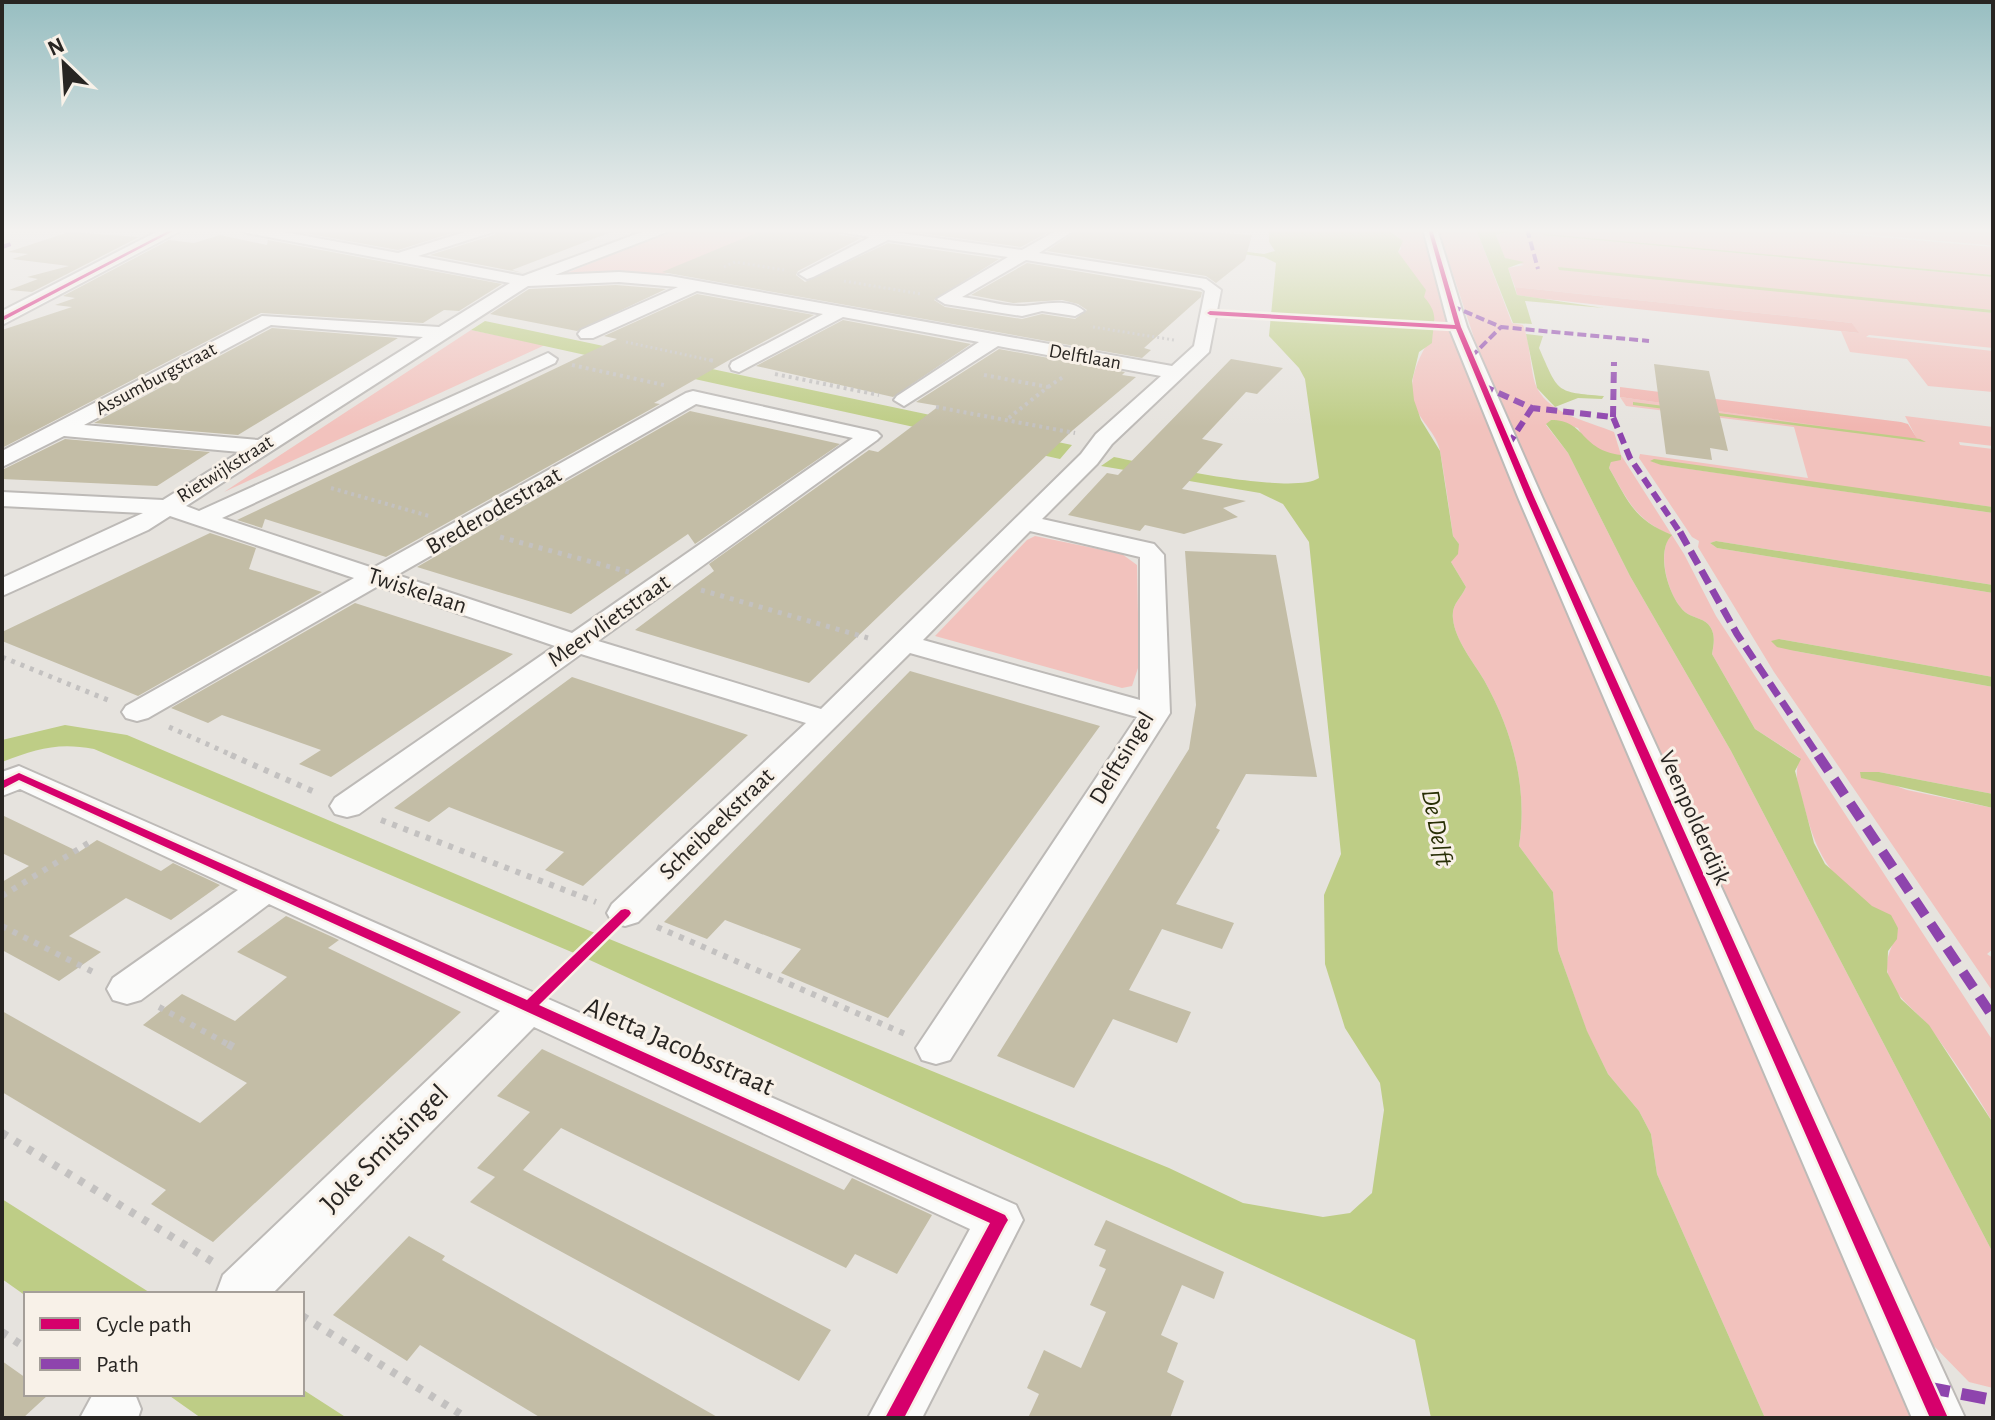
<svg xmlns="http://www.w3.org/2000/svg" width="1995" height="1420" font-family="'Alegreya Sans',sans-serif">
	<style>
		.green { fill: #f2c2bd }
		.forest { fill: #f1b6b1 }
		.water { fill: #becd86 }
		.building { fill: #c3bda6 }
		.lines { fill: none; stroke-linecap: round; stroke-linejoin: round }
		.minor-casing { stroke: #bdbab7; stroke-width: 4 }
		.tertiary-casing { stroke: #bdbab7; stroke-width: 4 }
		.path-far4 { stroke: #c3c1c0; stroke-width: 3; stroke-dasharray: 2 3; stroke-linecap: butt }
		.path-far3 { stroke: #c3c1c0; stroke-width: 4; stroke-dasharray: 3 4; stroke-linecap: butt }
		.path-far2 { stroke: #c3c1c0; stroke-width: 5; stroke-dasharray: 4 6; stroke-linecap: butt }
		.path-far1 { stroke: #c3c1c0; stroke-width: 6; stroke-dasharray: 5 7; stroke-linecap: butt }
		.path { stroke: #c3c1c0; stroke-width: 8; stroke-dasharray: 6 9; stroke-linecap: butt }
		.minor { fill: #fbfbfa; fill-rule: evenodd }
		.tertiary { fill: #fbfbfa; fill-rule: evenodd }
		.quiet-far4 { stroke: #8e44ad; stroke-width: 4; stroke-dasharray: 9 4; stroke-linecap: butt }
		.quiet-far3 { stroke: #8e44ad; stroke-width: 6; stroke-dasharray: 11 6; stroke-linecap: butt }
		.quiet-far2 { stroke: #8e44ad; stroke-width: 7; stroke-dasharray: 15 7; stroke-linecap: butt }
		.quiet-far1 { stroke: #8e44ad; stroke-width: 10; stroke-dasharray: 19 10; stroke-linecap: butt }
		.quiet { stroke: #8e44ad; stroke-width: 12; stroke-dasharray: 25 12; stroke-linecap: butt }
		.cycleway-casing { stroke: #f8f1e8; stroke-width: 5 }
		.cycleway { fill: #d6006c; fill-rule: evenodd }
		.labels { text-anchor: middle; dominant-baseline: central; stroke-width: 6; stroke-linejoin: round; paint-order: stroke }
		.far-street-label { font-size: 20px; fill: #282522; stroke: #f8f1e8 }
		.street-label { font-size: 24px; fill: #282522; stroke: #f8f1e8 }
		.water-label { font-size: 26px; font-style: italic; fill: #282f05; stroke: #f8f1e8 }
		.near-street-label { font-size: 28px; fill: #282522; stroke: #f8f1e8 }
	</style>
	<rect width="100%" height="100%" fill="#e6e3de"/>
	<!-- green -->
	<path class="green" d="M675 229H759L755 231 761 232 662 275 640 272 562 275Z
		M1387 229H1423L1444 306 1918 1418H1765L1657 1174 1651 1134 1639 1111 1608 1074 1587 1032 1558 950 1553 892 1519 846C1528 788 1513 732 1484 680 1474 663 1455 640 1453 619 1451 604 1461 599 1466 587L1451 562 1459 544 1453 536C1449 508 1445 479 1440 451 1435 425 1406 416 1413 378 1417 356 1430 343 1436 323L1398 252 1401 249 1399 237Z
		M1438 229H1476L1512 323 1523 325C1531 344 1530 374 1537 388 1551 415 1588 421 1614 432L1621 455 1684 554 1716 616 1993 1041V1123C1974 1090 1953 1059 1931 1029 1917 1010 1890 995 1887 969 1886 953 1895 943 1898 928 1890 915 1883 914 1871 906 1829 878 1816 852 1804 806 1799 789 1793 775 1800 758L1755 729 1712 654C1714 643 1716 633 1708 624 1702 618 1691 617 1685 612 1668 597 1656 552 1671 535 1634 519 1628 500 1609 468L1611 462 1607 453C1593 447 1585 442 1578 428L1551 420 1546 425 1568 453 1630 576 1731 751 1993 1253V1388L1969 1382 1930 1342 1745 945 1487 377Z
		M1510 229H1787L1993 247V275L1544 235 1993 277V310L1558 268 1993 313V348L1869 335 1866 337 1993 351V392L1928 386 1907 359 1850 352 1841 331 1858 333 1852 323 1515 287 1508 268 1524 265 1505 258 1496 235 1515 231Z
		M1804 229H1993V246L1987 245Z
		M471 330 545 345 224 492Z
		M1620 397 1917 439 1905 416 1993 427V446L1959 442 1960 445 1993 449V507L1651 461 1662 465 1993 513V585L1716 541 1710 543 1717 548 1993 593V677L1779 639 1795 651 1993 687V794L1879 772 1860 773 1907 790 1993 808V949L1987 954 1993 958V992L1774 672 1698 547 1699 541 1692 537 1639 458 1640 454 1808 478 1794 427 1626 406Z
		M1035 536 1122 554 1137 565 1139 665 1132 686 1122 688 935 636 1027 540Z"/>
	<!-- forest -->
	<path class="forest" d="M1515 287 1852 323 1859 333 1536 298 1517 295Z
		M1620 387 1901 422 1908 424 1918 440 1620 397Z"/>
	<!-- water -->
	<path class="water" d="M1269 229H1387L1403 241 1398 252 1426 290 1424 297C1440 315 1433 323 1432 343L1419 352 1412 381 1414 400 1421 420 1440 451 1453 536 1459 544 1458 554 1451 562 1466 587C1461 599 1451 604 1453 619 1455 640 1474 663 1484 680 1513 732 1528 788 1519 846L1553 892 1558 950 1587 1031 1608 1074 1639 1111 1651 1134 1657 1174 1765 1418H1431L1415 1340 581 956 94 749C57 742 37 749 2 762V740L65 725 127 735 602 936 1169 1168 1243 1203 1323 1217 1350 1213 1372 1193 1384 1110 1380 1083 1345 1028 1325 964 1324 895 1341 854 1309 542 1283 504 1260 493 1101 466 1114 457C1149 464 1293 496 1319 478L1305 379 1299 368 1269 336 1276 263 1264 257 1081 231 1264 254 1275 251 1269 242Z
		M1476 229 1515 230 1496 235 1505 258 1524 262 1508 268 1517 295 1604 308 1525 301 1532 324 1513 323Z
		M1545 234 1993 275V277L1543 235Z
		M1558 267 1993 310V313L1559 270Z
		M485 321 1072 445 1060 459 471 330Z
		M1526 334 1543 336 1539 348C1559 393 1555 392 1604 396L1602 399 1578 398 1555 407 1537 388Z
		M1633 402 1920 439 1926 442 1633 405Z
		M1551 420C1586 420 1580 450 1621 455V460L1611 462 1609 468C1628 501 1634 520 1672 535 1655 551 1668 597 1685 612 1691 617 1702 618 1708 624 1716 633 1714 643 1712 654L1755 729 1801 759 1795 771 1814 843 1825 864 1872 906 1891 915 1898 928 1897 939 1888 951 1887 972 1901 999 1929 1025 1993 1123V1253L1731 751 1630 576 1568 453 1546 424Z
		M1654 459 1993 507V513L1661 465 1650 461Z
		M1716 541 1993 585V593L1717 548 1710 543Z
		M1779 639 1993 677V687L1795 651 1777 647 1771 641Z
		M1860 772H1879L1993 794V808L1861 778Z
		M2 1199 152 1294 26 1296 2 1279Z
		M302 1389 347 1418H201L167 1394H302Z"/>
	<!-- building -->
	<path class="building" d="M282 229H465L398 250Z
		M498 229H614V231L512 270 523 273 430 255 494 235Z
		M766 229 808 233V229H835L840 235 861 238 798 271 796 275 805 282 888 243 999 259 934 300 945 307 1022 319 1042 314 1075 319 1087 310 1078 304 1062 300 1013 303 971 295 1027 263 1202 292 1201 297 1144 348 1151 350 1142 358 662 272Z
		M891 229H1054L1021 247Z
		M1079 229H1165L1252 235 1245 260 1216 283 1206 276 1047 251Z
		M69 232 139 237 32 292 9 290 38 279 27 277 69 266 12 259 28 254 8 252Z
		M220 235 267 245 268 240 502 284 459 311 444 310 423 323 261 313 2 448V330L72 307 55 305 75 298 63 296 169 240 194 243Z
		M616 285 666 289 577 331 490 314 529 289Z
		M697 294 814 315 731 359 654 403 660 404 386 557 265 519 262 528 237 520 617 339 604 336Z
		M843 320 971 344 893 397 756 366Z
		M272 328 398 338 238 435 94 423Z
		M999 349 1125 372 1122 375 1136 377 1073 430 809 683 635 630 714 571 709 564 869 450 878 452 939 406 916 402Z
		M1231 359 1283 368 1257 394 1246 392 1202 439 1223 444 1182 489 1246 501 1223 508 1238 517 1184 534 1145 525 1140 531 1068 515 1107 473 1118 475Z
		M1654 364 1709 371 1728 451 1710 448 1712 460 1666 454Z
		M690 411 840 444 695 544 688 534 571 614 417 567Z
		M65 439 210 452 157 486 2 479V470Z
		M210 533 256 548 249 569 322 592 138 696 2 641V632Z
		M1185 551 1276 555 1317 777 1246 774 1216 828 1220 830 1176 904 1234 923 1222 949 1162 929 1129 990 1191 1012 1177 1043 1113 1019 1074 1088 997 1056 1189 749 1196 705Z
		M355 603 513 654 331 777 299 764 321 750 222 715 208 723 171 708Z
		M910 671 1100 726 888 1018 781 973 801 949 725 920 707 939 664 922Z
		M572 677 748 735 583 886 545 870 564 852 521 835 449 807 429 822 394 808Z
		M2 815 79 852 97 840 161 871 173 863 220 885 171 920 126 898 69 936 101 952 59 981 2 950V882L29 866 2 853Z
		M286 916 339 940 328 948 461 1012 213 1242 151 1204 166 1190 2 1092V1011L200 1123 247 1083 143 1025 182 994 235 1021 287 977 237 952Z
		M542 1049 844 1190 852 1178 932 1215 897 1274 855 1254 846 1268 561 1128 523 1170 831 1330 799 1381 470 1202 495 1177 477 1168 530 1112 497 1096Z
		M1106 1220 1224 1272 1214 1299 1182 1285 1161 1335 1178 1343 1167 1372 1184 1381 1170 1418H1028L1039 1394 1027 1388 1044 1350 1081 1368 1106 1312 1090 1305 1106 1269 1099 1266 1106 1250 1094 1245Z
		M409 1236 445 1256 442 1260 719 1418H541L420 1345 407 1361 333 1315Z
		M2 1361 26 1378V1394L48 1395 23 1418H2Z"/>
	<g class="lines">
		<!-- minor casing -->
		<g class="minor-casing">
			<path id="minor" d="M240 229H268L398 253 474 229H495L493 232 418 256 523 276 650 229H669L667 232 555 275 619 272 670 276 1172 366 1194 346 1205 291 1201 288 1026 260 962 297C980 299 1001 306 1020 306 1039 306 1067 296 1084 311L1075 316 1042 311 1022 316 945 304 937 299 1008 257 888 240 813 277 807 279 799 274 870 237 840 232 838 229H872L1022 250 1059 229H1076L1039 253 1206 279 1221 290 1209 352 1112 444 1097 464 1042 519 1154 544 1164 555 1170 713 950 1060 936 1064 922 1060 916 1048 1137 717 910 653 638 922 625 926 612 922 607 913 612 904 806 723 581 654 359 814 347 817 335 814 330 806 335 798 555 646 378 586 148 718 137 721 126 718 122 712 126 706 354 578 170 516 148 530 2 596V578L143 513 2 506V492L163 500 240 452 64 436 2 467V451L262 316 439 327 510 283 247 233ZM619 282 678 287 581 330 578 334 581 338H593L697 291 823 314 732 362 730 366 732 370 739 372 843 317 979 342 897 396 894 400 904 406 998 346 1161 376 1096 434 1081 454 821 709 598 641 877 440 881 436 877 432 693 391 686 393 373 568 222 518 555 363 557 359 548 353 199 511 186 506 528 286ZM271 325 423 337 258 440 84 425ZM696 404 853 438 572 633 397 575ZM1030 531 1140 557V700L923 640Z
				M1423 229H1437L1467 327 1542 497 1965 1418H1912L1518 497 1449 327Z
				M19 766 1016 1205 1023 1220 922 1418H868L970 1229 534 1027 272 1294H216L223 1275 500 1011 269 904 141 1000 127 1004 113 1000 107 989 113 978 238 890 20 789 2 796V772Z
				M93 1394H135L141 1409 138 1418H80Z"/>
		</g>
		<!-- tertiary casing -->
		<g class="tertiary-casing">
			<path id="tertiary" d="M162 229H184L2 325V311Z"/>
		</g>
		<!-- path-far4 -->
		<path class="path-far4" d="M724 267 735 262 784 270
			M844 281 921 294
			M1093 327 1174 340
			M626 342 714 361"/>
		<!-- path-far3 -->
		<path class="path-far3" d="M710 360 714 361
			M572 365 664 385
			M775 374 879 395
			M984 375 1048 387 1006 420
			M1048 387 1063 377
			M936 407 1075 433
			M331 488 429 516"/>
		<!-- path-far2 -->
		<path class="path-far2" d="M500 537 629 572
			M701 590 868 638
			M2 657 108 700
			M169 727 236 757"/>
		<!-- path-far1 -->
		<path class="path-far1" d="M231 755 317 793
			M381 820 596 902
			M2 896 90 842
			M2 926 97 974
			M657 927 905 1034
			M159 1007 231 1046"/>
		<!-- path -->
		<path class="path" d="M228 1044 237 1049
			M2 1133 213 1262
			M302 1316 467 1418
			M2 1332 26 1348"/>
		<!-- minor -->
		<use href="#minor" class="minor"/>
		<!-- tertiary -->
		<use href="#tertiary" class="tertiary"/>
		<!-- quiet-far4 -->
		<path class="quiet-far4" d="M1527 229 1538 269
			M2 247 14 243
			M1452 306 1501 327 1649 341
			M1471 357 1501 327"/>
		<!-- quiet-far3 -->
		<path class="quiet-far3" d="M1483 386 1532 408 1613 417 1630 458 1681 534
			M1613 417 1614 362
			M1508 445 1532 408"/>
		<!-- quiet-far2 -->
		<path class="quiet-far2" d="M1680 532 1737 634 1819 757"/>
		<!-- quiet-far1 -->
		<path class="quiet-far1" d="M1818 755 1993 1017"/>
		<!-- quiet -->
		<path class="quiet" d="M1925 1387 1993 1400"/>
		<!-- cycleway casing -->
		<g class="cycleway-casing">
			<path id="cycleway" d="M172 229H177L2 321V317Z
				M1428 229H1432L1461 327 1534 497 1948 1418H1930L1526 497 1456 329 1210 315 1207 313 1210 311 1455 325Z
				M19 773 527 1000 621 910 625 909 629 910 631 913 629 916 539 1005 1005 1215 1008 1220 1005 1225 904 1418H885L990 1223 19 780 2 789V781Z"/>
		</g>
		<!-- cycleway -->
		<use href="#cycleway" class="cycleway"/>
	</g>
	<!-- sky -->
	<linearGradient id="sky" x2="0" y2="1"><stop stop-color="#97bec1"/><stop offset="0.54" stop-color="#f4f2f0"/><stop offset="1" stop-color="#f4f2f0" stop-opacity="0"/></linearGradient>
	<rect width="1995" height="427" fill="url(#sky)"/>
	<g class="labels">
		<!-- far-street labels -->
		<g class="far-street-label">
			<text transform="translate(1085 357) rotate(10)">Delftlaan</text>
			<text transform="translate(156 379) rotate(-28)">Assumburgstraat</text>
			<text transform="translate(225 469) rotate(-32)">Rietwijkstraat</text>
		</g>
		<!-- street labels -->
		<g class="street-label">
			<text transform="translate(494 511) rotate(-30)">Brederodestraat</text>
			<text transform="translate(417 591) rotate(18)">Twiskelaan</text>
			<text transform="translate(609 621) rotate(-35)">Meervlietstraat</text>
			<text transform="translate(1122 758) rotate(-59)">Delftsingel</text>
			<text transform="translate(1694 818) rotate(66)">Veenpolderdijk</text>
			<text transform="translate(717 824) rotate(-44)">Scheibeekstraat</text>
		</g>
		<!-- water labels -->
		<g class="water-label">
			<text transform="translate(1437 828) rotate(79)">De Delft</text>
		</g>
		<!-- near-street labels -->
		<g class="near-street-label">
			<text transform="translate(679 1047) rotate(24)">Aletta Jacobsstraat</text>
			<text transform="translate(385 1149) rotate(-45)">Joke Smitsingel</text>
		</g>
	</g>
	<!-- border -->
	<rect width="1995" height="1420" fill="none" stroke="#282522" stroke-width="8"/>
	<!-- legend -->
	<rect x="24" y="1292" width="280" height="104" fill="#f8f1e8" stroke="#a59f99" stroke-width="2"/>
	<rect x="40" y="1318" width="40" height="12" fill="#d6006c" stroke="#a59f99" stroke-width="2"/>
	<text x="96" y="1332" font-size="24" fill="#282522">Cycle path</text>
	<rect x="40" y="1358" width="40" height="12" fill="#8e44ad" stroke="#a59f99" stroke-width="2"/>
	<text x="96" y="1372" font-size="24" fill="#282522">Path</text>
	<!-- north arrow -->
	<g transform="translate(64 64) rotate(335)" stroke="#f8f1e8" stroke-width="6" paint-order="stroke">
	<path d="M0-6L14 30L0 20L-14 30Z" fill="#282522"/>
	<text y="-12" font-size="22" font-weight="bold" text-anchor="middle" fill="#282522">N</text>
	</g>
</svg>
